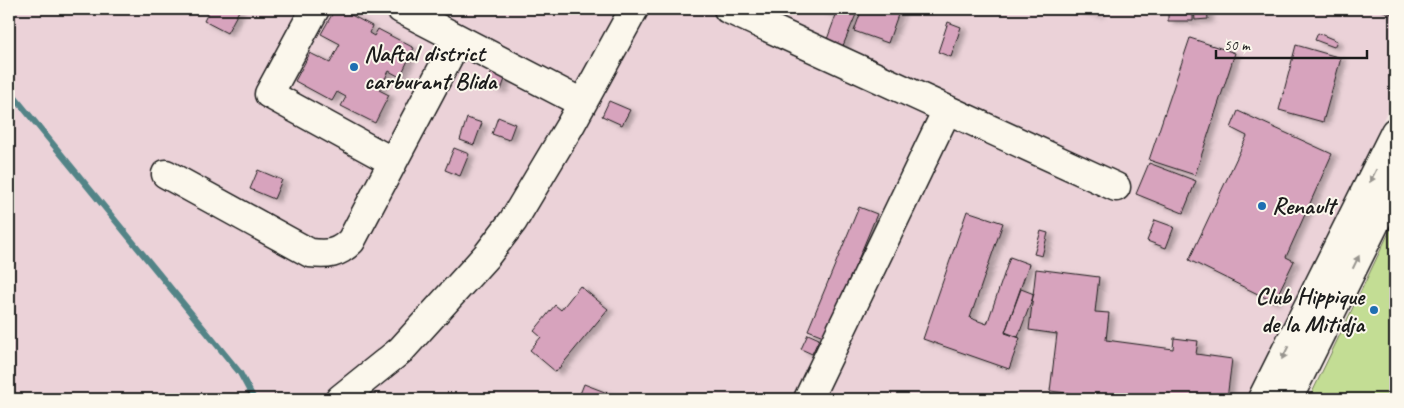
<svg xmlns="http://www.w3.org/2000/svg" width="1404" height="408" font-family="Caveat,sans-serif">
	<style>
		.built { fill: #ebd2d8 }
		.green { fill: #c3dd94; stroke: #707c58 }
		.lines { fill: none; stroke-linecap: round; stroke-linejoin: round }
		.stream { stroke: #538487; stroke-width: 6 }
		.building { fill: #d7a3bd; stroke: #1c1c1c; filter: url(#shadow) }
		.minor-casing { stroke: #1c1c1c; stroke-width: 31 }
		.highway-casing { stroke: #1c1c1c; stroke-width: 31 }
		.minor { stroke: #fbf7ec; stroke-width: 28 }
		.highway { stroke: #fbf7ec; stroke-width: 28 }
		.oneway { fill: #97948e }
		.poi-dot { fill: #1f6fb2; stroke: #fbf7ec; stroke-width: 2 }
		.labels { text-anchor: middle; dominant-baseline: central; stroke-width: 4; stroke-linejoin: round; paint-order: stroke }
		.poi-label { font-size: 24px; font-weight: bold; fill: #1c1c1c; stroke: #fbf7ec; text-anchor: start }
	</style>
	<defs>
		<filter id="shadow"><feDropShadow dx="5.5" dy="3" stdDeviation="2.5" flood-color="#0004"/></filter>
	</defs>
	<rect width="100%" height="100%" fill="#f4e6e3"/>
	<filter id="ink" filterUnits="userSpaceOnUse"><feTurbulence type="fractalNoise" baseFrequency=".02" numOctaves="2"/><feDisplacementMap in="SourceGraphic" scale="10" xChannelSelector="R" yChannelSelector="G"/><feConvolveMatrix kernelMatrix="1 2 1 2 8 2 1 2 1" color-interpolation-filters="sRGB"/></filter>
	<g filter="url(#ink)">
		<!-- built -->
		<path class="built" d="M9 9H1395V95L1250 399H9Z"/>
		<!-- green -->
		<path class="green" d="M1395 220V399H1309Z"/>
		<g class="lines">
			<!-- stream -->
			<path class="stream" d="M9 88 12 94 240 373 254 399"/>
		</g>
		<!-- building -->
		<path class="building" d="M210 9H240L227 33 204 21Z
			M335 9H340L372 26 369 33 374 36 378 29 414 48 400 77 389 71 379 90 389 95 375 123 341 106 346 97 337 92 332 101 295 81 310 53 330 63 340 44 321 34Z
			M820 9H851L857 12 842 48 826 42 836 15Z
			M862 9H900L888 43 854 31Z
			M1077 9H1099L1097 14Z
			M1168 9H1193V21H1168Z
			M1194 9H1207L1208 19 1195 20Z
			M1378 9H1392L1391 14Z
			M948 22 961 27 951 57 938 52Z
			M1318 33 1337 41 1334 47 1315 40Z
			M1190 38 1235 53 1195 175 1149 160Z
			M1296 45 1341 58 1323 122 1279 110Z
			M492 71 506 76 501 90 487 85Z
			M609 101 630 110 622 125 602 116Z
			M1238 111 1332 154 1286 257 1294 261 1274 302 1189 260 1247 136 1231 128Z
			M498 117 515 124 509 140 492 134Z
			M467 118 482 123 474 145 460 140Z
			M454 148 469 154 460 176 445 170Z
			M1149 163 1196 181 1183 213 1136 194Z
			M258 170 282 180 274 199 250 189Z
			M859 207 877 214 826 337 808 330Z
			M967 211 1003 223 970 318 987 324 1010 257 1029 264 1005 333 1020 338 1009 369 923 339Z
			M1155 220 1174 227 1166 248 1147 241Z
			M1041 231 1048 233 1042 256 1034 254Z
			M1036 269 1099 277 1095 312 1109 313 1106 340 1173 349 1174 338 1198 341 1196 354 1232 359 1227 399H1118L1050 391 1057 334 1029 330Z
			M580 286 608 309 556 372 530 350 541 337 534 331 555 305 561 310Z
			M1021 289 1034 294 1018 337 1005 332Z
			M808 334 819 339 812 354 801 349Z
			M584 384 623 399H578Z"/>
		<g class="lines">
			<!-- minor casing -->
			<g class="minor-casing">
				<path id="minor" d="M315 9 269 94 393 162
					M401 9 582 103
					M728 9 1116 187
					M166 174 310 253C328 255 338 254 351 241L458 39
					M340 399 401 350 487 255 513 221 571 124 634 9
					M808 399 947 110"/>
			</g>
			<!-- highway casing -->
			<g class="highway-casing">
				<path id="highway" d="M1262 399 1395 132
					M1288 399 1395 183"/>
			</g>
			<!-- minor -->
			<use href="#minor" class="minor"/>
			<!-- highway -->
			<use href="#highway" class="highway"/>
		</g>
		<!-- one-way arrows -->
		<defs><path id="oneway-solid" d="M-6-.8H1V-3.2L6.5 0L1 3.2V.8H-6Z" transform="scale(1.25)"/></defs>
		<g class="oneway">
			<use href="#oneway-solid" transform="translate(1373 176) rotate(117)"/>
			<use href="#oneway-solid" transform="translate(1356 262) rotate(-64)"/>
			<use href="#oneway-solid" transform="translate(1285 353) rotate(117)"/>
		</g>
	</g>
	<!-- markers -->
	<g class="poi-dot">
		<circle cx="354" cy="67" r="5"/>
		<circle cx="1262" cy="206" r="5"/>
		<circle cx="1374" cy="310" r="5"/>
	</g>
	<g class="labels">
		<!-- poi labels -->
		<g class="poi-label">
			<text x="364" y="53">Naftal district<tspan x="364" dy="28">carburant Blida</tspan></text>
			<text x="1272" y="206">Renault</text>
			<text x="1364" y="296" text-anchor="end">Club Hippique<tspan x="1364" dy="28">de la Mitidja</tspan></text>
		</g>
	</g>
	<!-- margin -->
	<rect width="1404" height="408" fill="none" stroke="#fbf7ec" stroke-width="30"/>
	<rect x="15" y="15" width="1374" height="378" fill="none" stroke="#1c1c1c" stroke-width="2" filter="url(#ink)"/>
	<!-- scale -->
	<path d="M1216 50v8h151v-8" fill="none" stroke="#1c1c1c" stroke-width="2.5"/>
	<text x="1224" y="50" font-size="15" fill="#1c1c1c" stroke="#fbf7ec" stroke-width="4" paint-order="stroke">50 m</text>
</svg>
